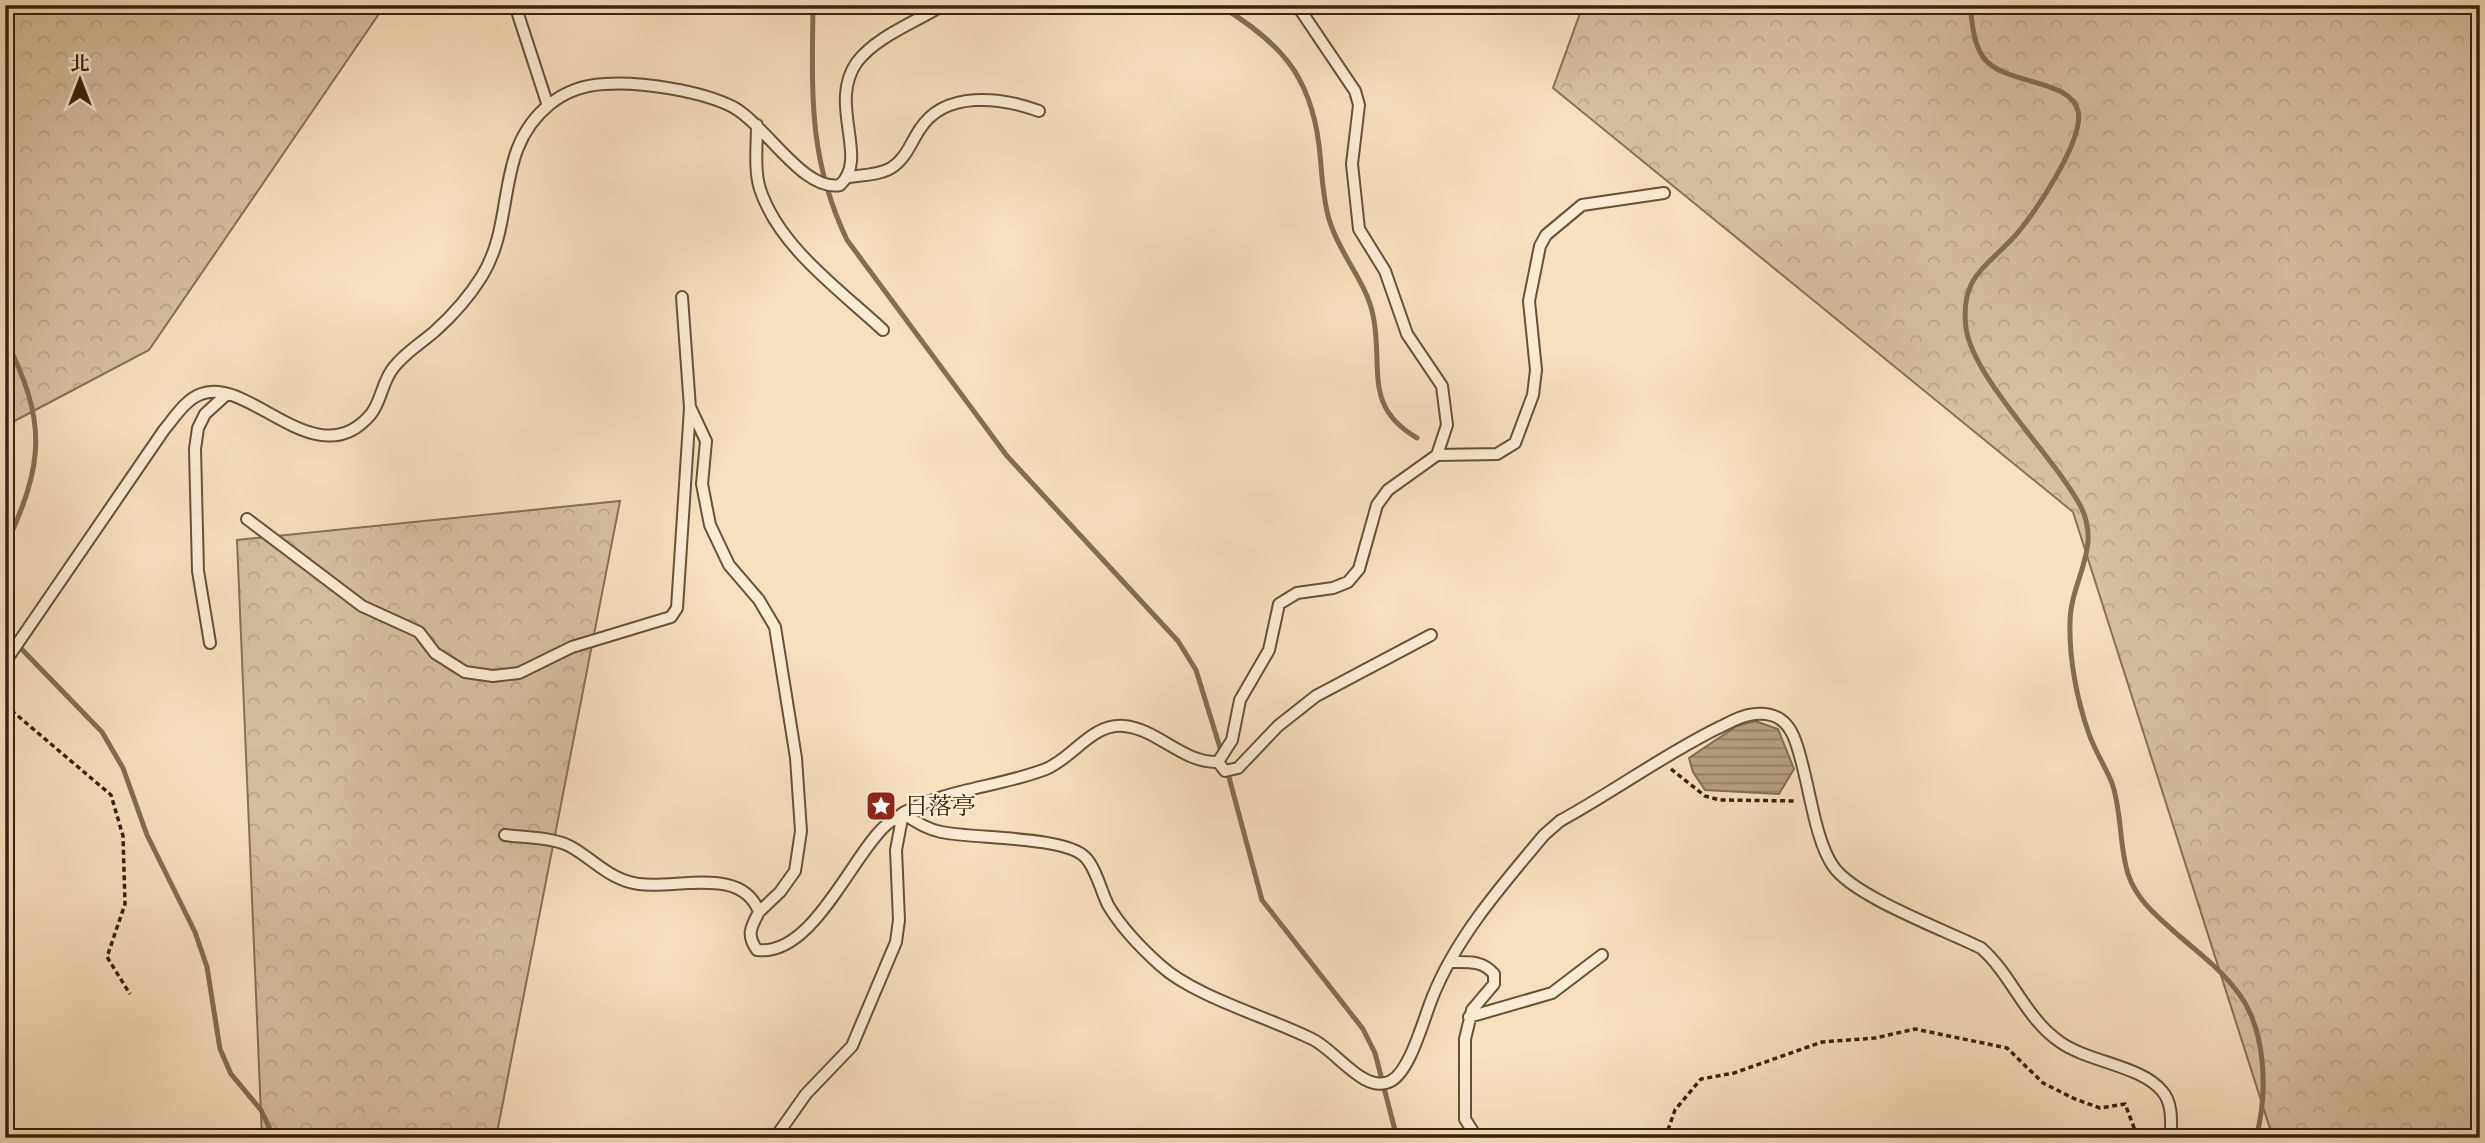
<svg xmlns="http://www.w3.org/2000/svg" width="2485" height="1143" font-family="'IM FELL Great Primer','Noto Serif TC',serif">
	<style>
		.forest { fill: url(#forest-crowns); stroke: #867256; stroke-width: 2 }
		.water { fill: url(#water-rules); stroke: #826e53; stroke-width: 2 }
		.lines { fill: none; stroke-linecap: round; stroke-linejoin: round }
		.stream { stroke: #826e53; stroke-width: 5 }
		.service-casing { stroke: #665239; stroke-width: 14 }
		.path { stroke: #35230d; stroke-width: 3.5; stroke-dasharray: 5 3.5; stroke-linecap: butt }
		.service { stroke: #faebd5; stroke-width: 10 }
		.labels { text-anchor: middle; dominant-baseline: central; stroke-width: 5; stroke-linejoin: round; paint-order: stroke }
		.poi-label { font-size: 24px; fill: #35230d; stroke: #faebd5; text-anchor: start }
	</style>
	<defs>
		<pattern id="forest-crowns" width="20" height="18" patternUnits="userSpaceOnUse" patternTransform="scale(1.75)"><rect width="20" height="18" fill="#d6c0a0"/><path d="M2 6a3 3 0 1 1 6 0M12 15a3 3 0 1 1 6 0" fill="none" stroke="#b8a589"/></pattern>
		<pattern id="water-rules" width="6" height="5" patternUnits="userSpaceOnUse" patternTransform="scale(1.75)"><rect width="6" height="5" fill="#b5a082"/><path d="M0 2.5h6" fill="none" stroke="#948269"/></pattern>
	</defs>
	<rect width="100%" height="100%" fill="#f7e0be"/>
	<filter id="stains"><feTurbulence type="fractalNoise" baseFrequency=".00286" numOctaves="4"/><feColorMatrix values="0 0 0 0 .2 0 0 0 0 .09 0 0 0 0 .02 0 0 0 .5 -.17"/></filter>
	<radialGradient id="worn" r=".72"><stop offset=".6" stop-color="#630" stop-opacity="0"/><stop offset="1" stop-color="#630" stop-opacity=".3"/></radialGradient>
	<!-- forest -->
	<path class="forest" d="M5 5H385L149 350 5 426Z
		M1583 5H2480V1138H2273L2073 512 1553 88Z
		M620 501 496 1138H262L237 540Z"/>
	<!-- water -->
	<path class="water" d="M1755 721 1778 729 1794 769 1779 794 1705 790 1693 772 1689 758 1737 726Z"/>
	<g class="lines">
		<!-- stream -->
		<path class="stream" d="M813 5C812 94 808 158 847 240L1007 456 1178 641 1196 670 1222 754
			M1219 5C1279 42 1310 73 1319 145 1322 170 1322 196 1329 219 1339 254 1366 281 1373 315 1384 367 1362 406 1417 438
			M1970 5C1972 22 1973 42 1983 57 2002 85 2070 78 2078 111 2085 139 2033 217 2013 238 1984 269 1960 278 1966 328 1973 379 2055 457 2081 507 2102 549 2070 581 2070 623 2069 659 2077 700 2089 734 2095 751 2105 766 2112 783 2122 812 2119 845 2128 874 2137 901 2158 917 2178 935 2198 952 2220 969 2236 990 2267 1028 2268 1093 2256 1138
			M5 338C47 422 45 462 5 547
			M5 632 102 732 123 768 147 835 195 932 207 967 220 1049 231 1074 261 1110 274 1138
			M1227 770 1262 900 1363 1029 1375 1053 1397 1138"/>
		<!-- service casing -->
		<g class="service-casing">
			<path id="service" d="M515 5 548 106
				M757 125C757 145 754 170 760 189 779 247 840 290 883 330
				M849 177C863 175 879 175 891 168 906 159 911 142 920 129 945 90 1001 97 1039 111
				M691 409 706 441 702 484 710 525 729 565 759 600 775 627 796 758 801 831 795 871 780 892 759 912
				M1437 455 1497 454 1515 443 1533 395 1536 370 1529 301 1540 246 1546 235 1582 205 1664 193
				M247 519 362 606 419 632 435 653 465 672 493 676 519 673 572 647 671 617 677 608 690 408 682 297
				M210 643 198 571 195 449 198 428 205 414 227 394
				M5 662 164 430C175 417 185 400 201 394 249 375 317 479 371 414 382 400 382 381 394 367 405 353 420 344 434 332 452 316 469 297 482 276 517 219 493 150 550 104 565 92 585 85 604 84 639 81 702 91 733 107 766 125 803 192 840 185 870 158 827 104 857 62 877 36 916 22 943 5
				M1218 762 1225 771 1238 768 1278 726 1316 696 1431 635
				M505 835C526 838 555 837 573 848 595 861 612 881 639 884 678 889 742 866 759 912 751 927 746 935 757 950 812 957 851 857 885 826 890 821 897 818 903 813 915 822 927 829 941 832 975 839 1064 836 1085 857 1096 868 1101 891 1108 905 1121 927 1141 948 1160 965 1195 997 1268 1017 1312 1039 1336 1050 1364 1095 1391 1081 1411 1070 1424 1017 1433 996 1457 936 1503 884 1544 835L1560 821C1613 792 1662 756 1716 729 1729 723 1741 715 1755 714 1776 712 1788 721 1795 740 1809 777 1813 837 1833 866 1854 897 1945 930 1981 948 2012 975 2025 1018 2060 1042 2088 1062 2142 1066 2162 1091 2173 1103 2171 1122 2171 1138
				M1450 962C1468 962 1482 960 1494 974V984L1472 1010 1465 1039V1119L1477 1138
				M1469 1017 1552 993 1602 955
				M775 1138 806 1094 852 1046 896 942 899 920 896 850 903 813C947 789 999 787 1046 769 1073 758 1092 723 1124 726 1158 729 1182 763 1218 762L1232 740 1240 700 1269 650 1279 604 1297 593 1333 588 1348 582 1359 569 1377 505 1388 490 1437 455 1447 425 1442 386 1407 334 1385 271 1359 229 1352 164 1359 105 1355 91 1297 5"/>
		</g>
		<!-- path -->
		<path class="path" d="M5 705 111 795 123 836 125 904 107 957 130 994
			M1671 769 1705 796 1720 800 1797 801
			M1665 1138 1675 1110 1701 1079 1734 1073 1822 1042 1875 1038 1915 1029 2007 1048 2043 1083 2075 1099 2100 1108 2125 1104 2138 1138"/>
		<!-- service -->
		<use href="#service" class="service"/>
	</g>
	<!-- icons -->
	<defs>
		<g id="sight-square" transform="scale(1.575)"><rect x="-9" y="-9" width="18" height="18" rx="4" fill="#8f2418" stroke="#faebd5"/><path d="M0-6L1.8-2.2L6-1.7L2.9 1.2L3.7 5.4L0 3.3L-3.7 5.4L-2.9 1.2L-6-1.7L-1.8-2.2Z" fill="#fff"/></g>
	</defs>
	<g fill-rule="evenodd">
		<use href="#sight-square" x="881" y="806"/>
	</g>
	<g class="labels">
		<!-- poi labels -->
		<g class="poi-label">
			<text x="904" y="806">日落亭</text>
		</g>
	</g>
	<!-- margin -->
	<rect width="2485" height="1143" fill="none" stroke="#f7e0be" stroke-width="28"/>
	<rect x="7" y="7" width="2471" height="1129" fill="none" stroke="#35230d" stroke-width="3.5"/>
	<rect x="14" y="14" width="2457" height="1115" fill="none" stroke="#35230d" stroke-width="2"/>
	<!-- north arrow -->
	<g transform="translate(80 80)" stroke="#faebd5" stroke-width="5" paint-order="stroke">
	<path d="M0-5L12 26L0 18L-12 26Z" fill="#35230d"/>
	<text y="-10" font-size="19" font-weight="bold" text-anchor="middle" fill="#35230d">北</text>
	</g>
	<rect width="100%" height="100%" filter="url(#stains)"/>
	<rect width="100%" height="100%" fill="url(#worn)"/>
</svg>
